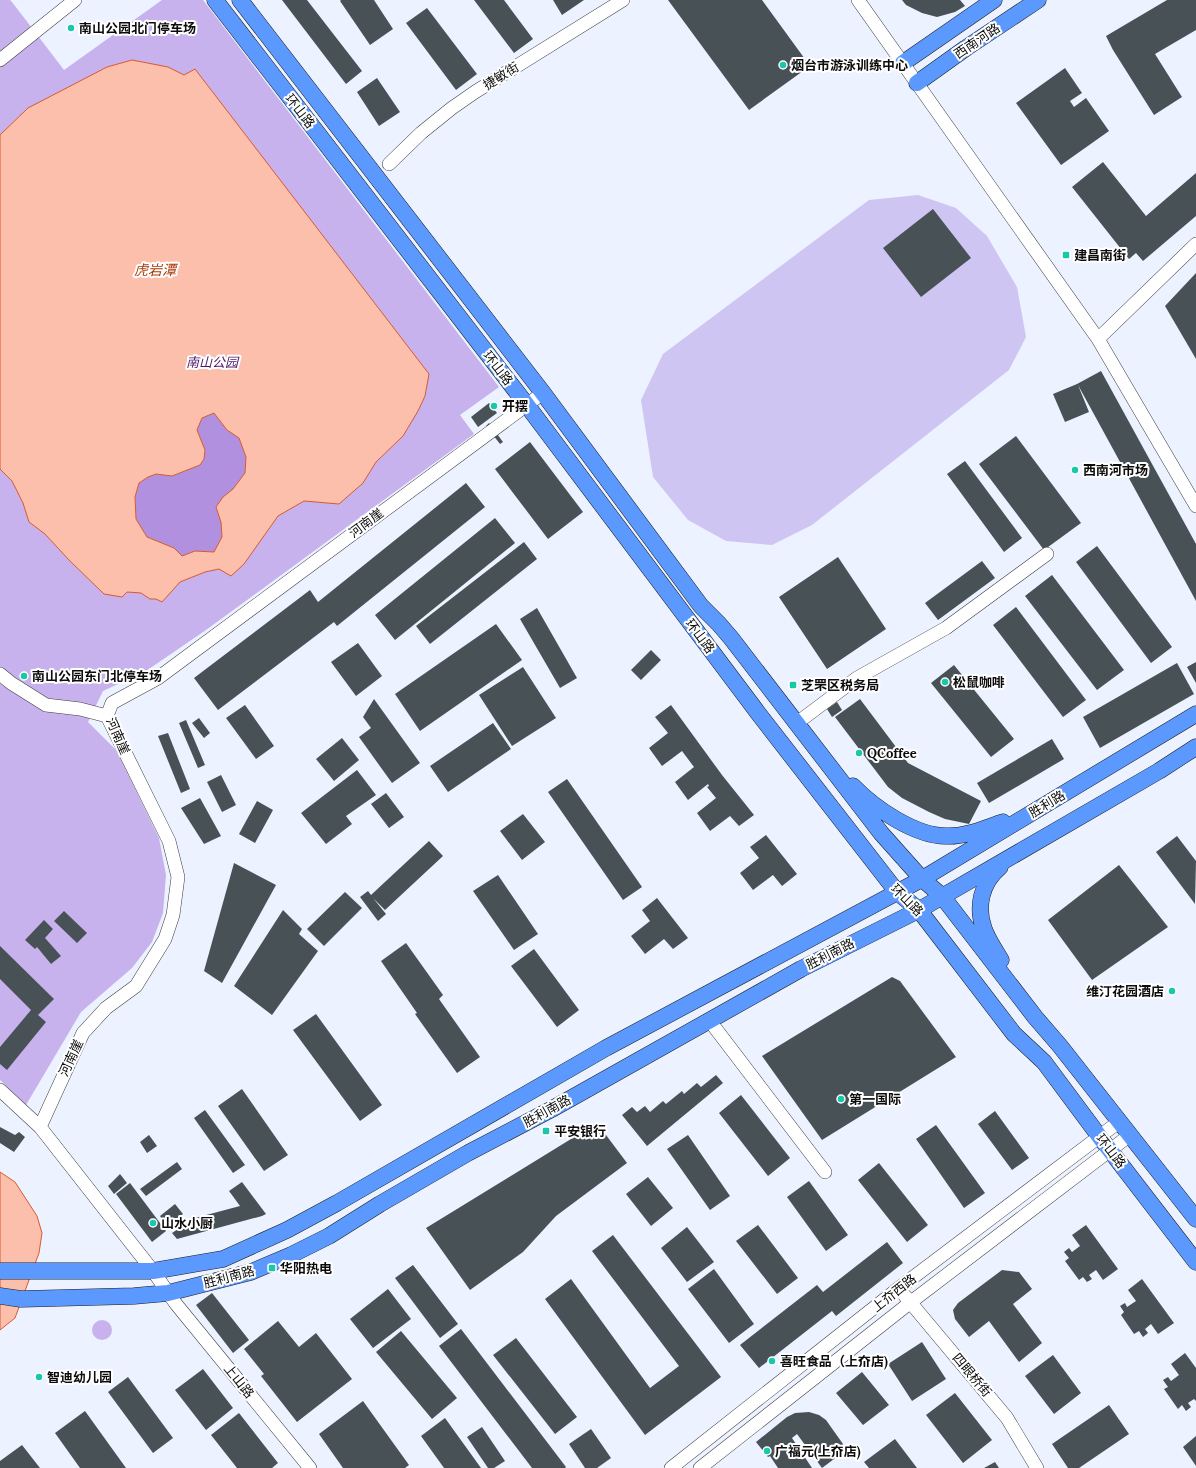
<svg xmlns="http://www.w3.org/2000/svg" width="1196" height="1468" font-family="Lora,'Noto Sans SC',serif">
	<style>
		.green { fill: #c7b2ed }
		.forest { fill: #b190df }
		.pitch { fill: #cfc5f3 }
		.water { fill: #fbbfab; stroke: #d95a2c; fill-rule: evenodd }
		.building { fill: #485256 }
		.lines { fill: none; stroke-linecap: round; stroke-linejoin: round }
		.minor-casing { stroke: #3f3f3f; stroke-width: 14 }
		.major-casing { stroke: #1d1d1d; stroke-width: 17 }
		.minor { stroke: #fff; stroke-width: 13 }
		.major { stroke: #5c99ff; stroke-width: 16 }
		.poi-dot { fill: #19c8a9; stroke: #fff; stroke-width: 1.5 }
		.labels { text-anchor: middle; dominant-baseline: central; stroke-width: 4; stroke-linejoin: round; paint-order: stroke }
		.poi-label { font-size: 13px; font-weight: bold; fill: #0c0c0c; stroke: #fff; text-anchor: start }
		.street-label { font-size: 13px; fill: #0c0c0c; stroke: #fff }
		.park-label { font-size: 13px; font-style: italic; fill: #4e1769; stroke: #fff }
		.water-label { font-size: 14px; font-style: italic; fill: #a83b0b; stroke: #fff }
	</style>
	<rect width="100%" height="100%" fill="#ecf2ff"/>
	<!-- green -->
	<path class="green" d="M0 0H10L12 2 64 70 162 0H203L499 387 460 415 474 434 206 630 146 671 103 691 88 722 116 750 159 838 166 875 163 913 152 942 132 968 81 1012 26 1105 0 1080Z
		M92 1330a10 10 0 1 1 20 0a10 10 0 1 1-20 0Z"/>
	<!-- forest -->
	<path class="forest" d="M214 413 227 430 239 438 246 457 245 473 233 489 223 497 216 507 221 522 222 537 214 552 195 551 182 556 173 548 147 537 136 519 135 497 139 483 148 477 156 474 172 476 200 465 197 430 202 418Z"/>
	<!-- pitch -->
	<path class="pitch" d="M918 195 956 208 987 236 1017 287 1026 337 1009 370 812 525 772 545 726 541 688 520 653 477 641 400 663 354 869 200Z"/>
	<!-- water -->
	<path class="water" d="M132 60 168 67 184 75 195 69 429 374 425 396 418 411 403 436 376 462 363 483 339 504 304 501 278 516 244 564 231 576 219 569 205 572 180 582 162 602 156 599H150L141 593 127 592 122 597 104 594 69 560 45 534 29 522 23 503 12 481 0 469V135L28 108 107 67ZM214 413 227 430 239 438 246 457 245 473 233 489 223 497 216 507 221 522 222 537 214 552 195 551 182 556 174 548 147 537 136 519 135 497 139 483 148 477 156 474 172 476 200 465 204 459 205 450 197 430 202 418Z
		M0 1172 15 1182 37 1216 42 1233 39 1253 15 1318 0 1330Z"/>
	<!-- building -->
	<path class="building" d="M282 0H307L362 71 346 84Z
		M341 0H374L393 29 370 45 340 1Z
		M474 0H504L533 39 514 53Z
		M553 0H584L562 15Z
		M668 0H762L810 66 749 110Z
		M902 0H960L965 6 955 12 937 17 922 13 906 5Z
		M1167 0H1196V30L1155 54 1182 97 1154 115 1113 50 1106 36Z
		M427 8 477 74 456 90 406 23Z
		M1065 68 1082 93 1070 101 1074 107 1086 98 1109 131 1061 165 1016 103Z
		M377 78 400 112 379 126 357 92Z
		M1103 162 1146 216 1196 173V216L1143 261 1136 253 1129 259 1072 187Z
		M933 209 971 258 921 297 883 248Z
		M1196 273V359L1165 306Z
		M1101 371 1196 544V601L1078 385 1089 412 1065 422 1053 394 1077 384Z
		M489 403 497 413 478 427 471 417Z
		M489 423 503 442 500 444 486 426Z
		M1016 436 1081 523 1044 550 979 464Z
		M530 442 583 512 548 539 495 469Z
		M965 461 1022 538 1004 552 947 474Z
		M466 483 485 507 337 626 334 622 218 710 194 678 310 590 318 602Z
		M495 518 515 543 395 640 375 615Z
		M524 542 537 559 430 644 416 626Z
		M1097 546 1172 647 1151 663 1076 562Z
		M838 557 886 629 827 669 779 597Z
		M982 561 995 578 938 620 925 603Z
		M1052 575 1124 670 1097 690 1025 596Z
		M1016 607 1086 700 1063 717 993 625Z
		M537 608 577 678 560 688 520 619Z
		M496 624 522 660 420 731 395 694Z
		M358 643 382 676 356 696 331 662Z
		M651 650 661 660 641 680 631 670Z
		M1196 662V683L1187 667Z
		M1177 663 1194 694 1100 748 1083 717Z
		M954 665 1014 739 991 757 931 683Z
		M523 667 556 718 512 746 479 695Z
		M374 699 420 763 392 783 359 737 371 728 363 717Z
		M860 699 908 763 981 801 969 824 945 819 929 812 902 798 888 787 835 717Z
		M837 702 842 710 832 717 827 709Z
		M245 705 274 746 256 759 226 718Z
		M671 705 722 775 754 815 739 826 730 816 710 831 697 813 716 798 707 787 709 786 708 784 688 800 675 782 694 767 682 751 662 766 649 748 668 733 655 717Z
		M199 718 210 733 204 738 192 723Z
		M186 720 205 765 198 768 179 723Z
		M493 723 511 749 448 792 430 766Z
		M168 733 190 789 181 793 158 736Z
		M342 738 359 760 334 781 316 759Z
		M1052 739 1064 759 989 803 977 783Z
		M357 770 376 795 346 816 352 824 326 844 301 813Z
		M221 775 236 805 222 812 207 782Z
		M567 779 642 887 623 900 548 792Z
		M386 793 404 817 389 828 371 804Z
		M200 798 221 836 204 844 181 808Z
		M257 801 273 810 255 843 239 834Z
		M523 814 545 842 522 860 500 831Z
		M766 835 797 874 782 886 773 875 753 890 740 873 759 858 750 847Z
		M1177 836 1196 861 1195 904 1156 852Z
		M429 841 443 856 385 910 373 898 386 914 378 921 360 897 368 891 371 895Z
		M234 863 276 885 222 983 204 971Z
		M1119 865 1168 927 1092 980 1048 920Z
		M498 875 538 934 514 950 473 891Z
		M345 892 362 908 324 946 307 929Z
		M657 898 688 938 673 949 664 939 645 954 631 936 650 921 642 910Z
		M283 910 302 929 299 934 318 951 272 1015 234 986Z
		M64 911 87 933 77 943 54 921Z
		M44 920 53 929 45 938 61 956 51 964 37 947 35 949 25 940Z
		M406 943 443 995 439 999 480 1057 457 1073 415 1014 417 1013 381 961Z
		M0 946 54 999 38 1015 46 1022 7 1070 0 1064V1047L31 1010 0 979Z
		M534 949 579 1010 557 1027 511 966Z
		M892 977 900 981 956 1057 822 1140 762 1056Z
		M316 1014 382 1105 360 1121 293 1030Z
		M716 1075 723 1083 647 1146 622 1115 632 1107 637 1112 645 1106 650 1112 663 1101 666 1104 682 1091 684 1094 697 1083 701 1087Z
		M242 1089 288 1155 264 1171 218 1106Z
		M741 1095 790 1158 768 1176 719 1113Z
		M205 1110 245 1165 233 1173 194 1118Z
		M995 1111 1029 1158 1012 1170 978 1124Z
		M597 1123 627 1163 556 1216 523 1252 470 1290 426 1228Z
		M936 1125 985 1193 964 1208 916 1139Z
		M0 1127 15 1135 19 1132 25 1137 14 1152 0 1143Z
		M149 1135 157 1146 147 1153 140 1142Z
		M688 1135 730 1196 710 1210 667 1149Z
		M177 1162 182 1169 146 1196 140 1189Z
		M879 1163 928 1225 907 1242 858 1180Z
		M120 1174 127 1183 114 1194 108 1186Z
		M648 1177 673 1208 651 1226 626 1194Z
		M809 1181 848 1235 826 1251 787 1197Z
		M242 1182 266 1214 262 1216 177 1239 172 1233 195 1218 240 1206 229 1191Z
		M130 1183 166 1231 152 1242 116 1194Z
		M175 1204 183 1214 167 1226 160 1216Z
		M758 1225 798 1278 777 1294 736 1241Z
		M1086 1225 1118 1269 1103 1280 1096 1270 1089 1275 1092 1279 1087 1282 1083 1277 1079 1280 1065 1261 1069 1258 1064 1252 1069 1248 1072 1252 1080 1246 1072 1235Z
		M687 1227 714 1262 687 1282 661 1248Z
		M613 1235 721 1377 645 1435 545 1299 571 1279 650 1388 679 1366 592 1251Z
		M887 1242 903 1263 836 1316 832 1311 759 1368 740 1345 817 1285 823 1292Z
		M413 1265 458 1324 440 1338 395 1278Z
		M714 1269 754 1324 729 1343 688 1289Z
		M1002 1270 1019 1272 1032 1289 1013 1304 1042 1343 1019 1362 989 1321 969 1337 955 1319 953 1310 958 1303Z
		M1142 1279 1174 1323 1158 1334 1151 1324 1145 1329 1148 1333 1143 1337 1139 1331 1134 1334 1121 1315 1124 1312 1120 1306 1125 1303 1127 1307 1136 1301 1128 1290Z
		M388 1289 411 1319 373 1348 350 1319Z
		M212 1293 249 1340 233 1353 196 1305Z
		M278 1321 299 1347 316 1333 352 1379 297 1422 261 1376 264 1374 244 1349Z
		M461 1329 566 1467 565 1468H532L439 1346Z
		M401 1331 457 1398 432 1419 376 1352Z
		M516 1338 577 1417 555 1434 493 1355Z
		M922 1342 946 1379 912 1401 888 1364Z
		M1185 1353 1196 1368V1401L1194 1399 1188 1403 1191 1407 1186 1411 1182 1405 1178 1409 1164 1389 1168 1387 1163 1380 1168 1377 1171 1381 1179 1375 1171 1364Z
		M1053 1355 1081 1393 1054 1414 1025 1376Z
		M203 1369 233 1408 206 1430 175 1390Z
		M862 1372 889 1405 863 1425 836 1393Z
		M128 1377 173 1438 153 1453 108 1392Z
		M955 1393 992 1440 963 1463 926 1415Z
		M363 1401 409 1465 405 1468H343L319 1434Z
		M1109 1405 1129 1434 1079 1468H1068L1052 1444Z
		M85 1411 126 1468H80L55 1433Z
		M809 1412 819 1415 826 1420 843 1444 842 1453 822 1468 797 1434 792 1438 812 1468H778L770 1456 768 1457 756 1442 787 1417 795 1413Z
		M239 1413 278 1463 272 1468H237L211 1435Z
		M445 1418 481 1468H444L421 1436Z
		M482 1427 505 1461 494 1468H488L467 1437Z
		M591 1429 611 1458 597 1468H585L569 1444Z
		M1196 1436V1466L1183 1447Z
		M895 1439 917 1468H869L864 1462Z
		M22 1445 40 1468H0V1461Z
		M995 1462 999 1468H984Z"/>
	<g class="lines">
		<!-- minor casing -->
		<g class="minor-casing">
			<path id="minor" d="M858 0 1098 339 1196 506
				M0 60 75 0
				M389 164 421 133 452 108 475 92 623 0
				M1098 339 1196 244
				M0 674 11 683 46 705 80 709 107 716
				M797 723 857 678 946 628 1047 554
				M709 1020 825 1172
				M0 1090 40 1127 153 1271 176 1304 310 1468
				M40 1127 83 1033 106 1008 136 986 165 939 173 915 178 877 169 841 107 716 112 703 158 678 543 393
				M905 1296 1007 1418 1037 1468
				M671 1468 899 1288 1120 1121
				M700 1468 911 1302 1130 1135"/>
		</g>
		<!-- major casing -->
		<g class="major-casing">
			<path id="major" d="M215 0 526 404 758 713 897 892 919 910 1014 1034 1044 1062 1099 1136 1196 1262
				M240 0 543 393 701 606 719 624 731 638 881 833 922 879 942 896 1035 1017 1060 1046 1196 1219
				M903 63 994 0
				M917 83 966 48 1038 0
				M853 786C874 808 915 836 946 836 966 837 985 828 1003 822
				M1000 867C981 883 976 907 984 929 988 940 995 950 1001 960
				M0 1271H153L223 1259 287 1230 337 1203 606 1048 922 879 1196 714
				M0 1296 21 1299 134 1296 168 1293 251 1272 291 1255 329 1236 380 1204 468 1153 552 1109 801 969 919 910 1159 771 1196 747"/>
		</g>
		<!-- minor -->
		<use href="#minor" class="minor"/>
		<!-- major -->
		<use href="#major" class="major"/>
	</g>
	<!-- markers -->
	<g class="poi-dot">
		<circle cx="71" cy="28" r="4"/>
		<circle cx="783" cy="65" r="4"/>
		<rect x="1062" y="251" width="8" height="8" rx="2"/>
		<circle cx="494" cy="406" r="4"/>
		<circle cx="1075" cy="470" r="4"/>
		<circle cx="24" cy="676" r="4"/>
		<circle cx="945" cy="682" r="4"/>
		<rect x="789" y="681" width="8" height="8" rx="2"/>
		<circle cx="859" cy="753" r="4"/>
		<circle cx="1172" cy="991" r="4"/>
		<circle cx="841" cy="1099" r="4"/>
		<rect x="542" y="1127" width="8" height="8" rx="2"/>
		<circle cx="153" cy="1223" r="4"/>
		<rect x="268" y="1264" width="8" height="8" rx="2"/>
		<circle cx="772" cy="1361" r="4"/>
		<circle cx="39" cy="1377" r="4"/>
		<circle cx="767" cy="1451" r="4"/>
	</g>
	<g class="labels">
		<!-- poi labels -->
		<g class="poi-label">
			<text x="79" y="28">南山公园北门停车场</text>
			<text x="791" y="65">烟台市游泳训练中心</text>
			<text x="1074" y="255">建昌南街</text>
			<text x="502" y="406">开摆</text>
			<text x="1083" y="470">西南河市场</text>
			<text x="32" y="676">南山公园东门北停车场</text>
			<text x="953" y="682">松鼠咖啡</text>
			<text x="801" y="685">芝罘区税务局</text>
			<text x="867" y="753">QCoffee</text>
			<text x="1164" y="991" text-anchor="end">维汀花园酒店</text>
			<text x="849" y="1099">第一国际</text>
			<text x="554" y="1131">平安银行</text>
			<text x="161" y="1223">山水小厨</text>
			<text x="280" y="1268">华阳热电</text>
			<text x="780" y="1361">喜旺食品（上夼店)</text>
			<text x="47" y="1377">智迪幼儿园</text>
			<text x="775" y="1451">广福元(上夼店)</text>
		</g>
		<!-- street labels -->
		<g class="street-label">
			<text transform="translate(977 41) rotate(-34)">西南河路</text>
			<text transform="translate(501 76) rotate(-32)">捷敏街</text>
			<text transform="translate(300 111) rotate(52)">环山路</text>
			<text transform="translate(498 368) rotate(52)">环山路</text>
			<text transform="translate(366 523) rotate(-37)">河南崖</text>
			<text transform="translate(700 636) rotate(53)">环山路</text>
			<text transform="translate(118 736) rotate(66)">河南崖</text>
			<text transform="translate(1047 804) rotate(-31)">胜利路</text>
			<text transform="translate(907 900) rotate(45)">环山路</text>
			<text transform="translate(830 954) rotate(-27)">胜利南路</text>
			<text transform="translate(71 1058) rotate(-65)">河南崖</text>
			<text transform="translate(547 1111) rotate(-29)">胜利南路</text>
			<text transform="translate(1111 1151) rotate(52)">环山路</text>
			<text transform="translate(229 1277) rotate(-15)">胜利南路</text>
			<text transform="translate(894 1293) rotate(-38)">上夼西路</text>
			<text transform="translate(972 1375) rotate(50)">四眼桥街</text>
			<text transform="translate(239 1381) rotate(51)">上山路</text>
		</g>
		<!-- park labels -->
		<g class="park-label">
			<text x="212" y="362">南山公园</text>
		</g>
		<!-- water labels -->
		<g class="water-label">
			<text x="155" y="270">虎岩潭</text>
		</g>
	</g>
</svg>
